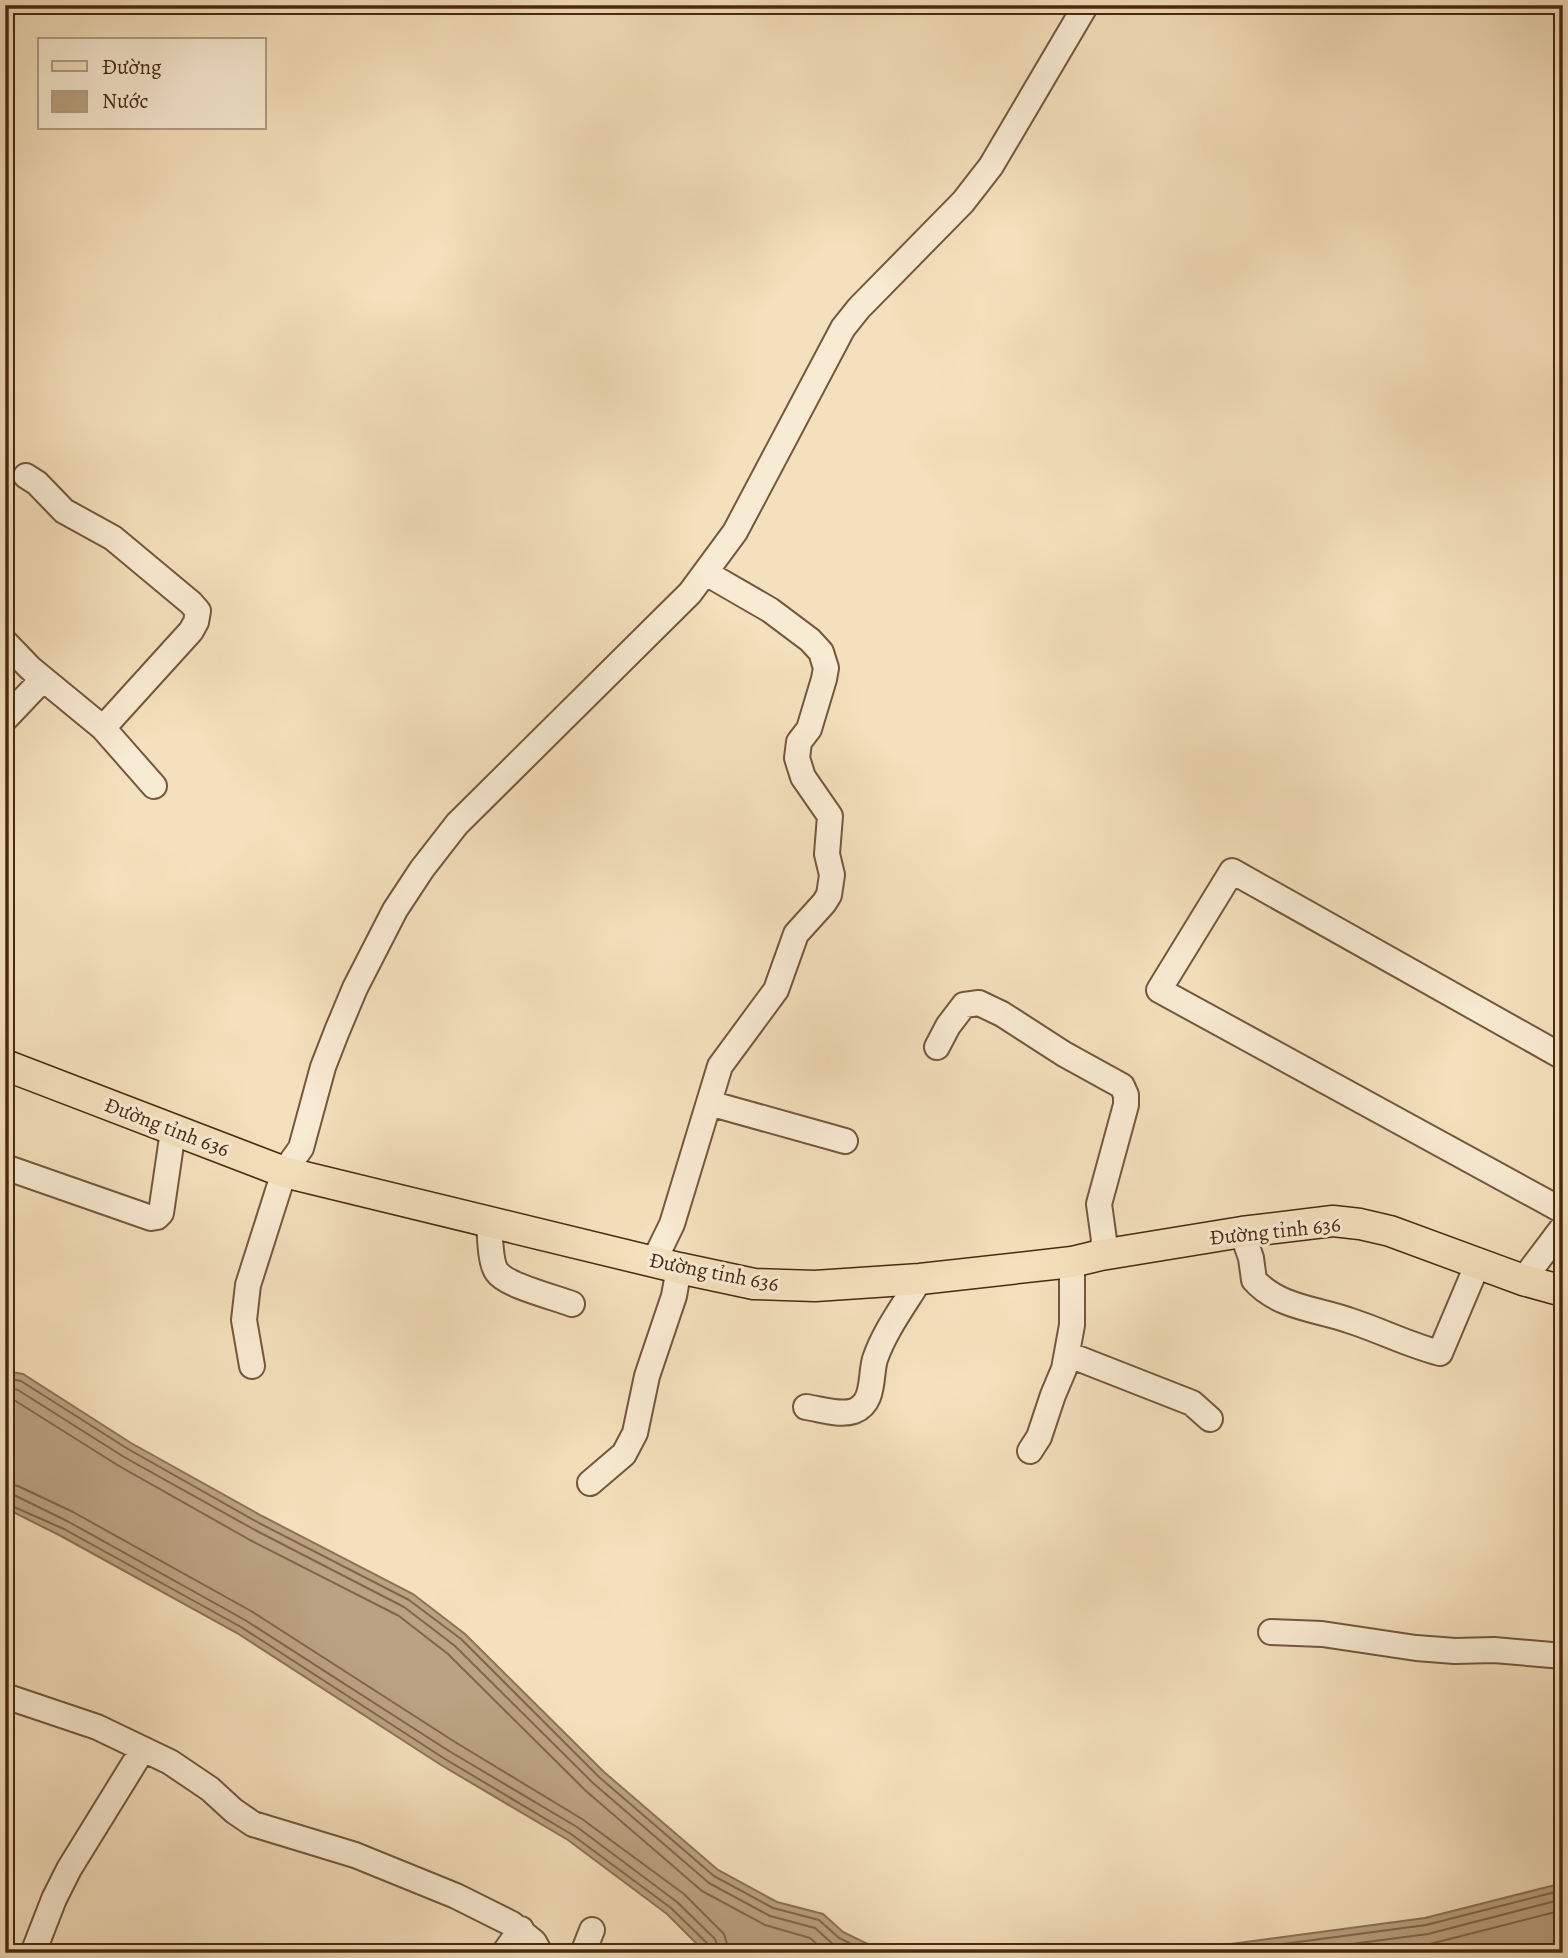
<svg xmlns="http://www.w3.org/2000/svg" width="1568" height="1958" font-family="Alegreya,serif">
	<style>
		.water { fill: #baa282; stroke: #8d7255; stroke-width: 2 }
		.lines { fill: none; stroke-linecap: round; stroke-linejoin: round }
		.shore { stroke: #82664a; stroke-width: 2 }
		.minor-casing { stroke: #74573c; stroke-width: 28 }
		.major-casing { stroke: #492911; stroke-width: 33 }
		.minor { stroke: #f8ebd3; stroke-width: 24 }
		.major { stroke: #f4e0bc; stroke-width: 30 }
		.labels { text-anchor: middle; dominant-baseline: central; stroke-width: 6; stroke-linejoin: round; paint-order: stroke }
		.street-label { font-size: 21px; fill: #492911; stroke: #f8ebd3 }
	</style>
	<rect width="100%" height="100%" fill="#f4e0bc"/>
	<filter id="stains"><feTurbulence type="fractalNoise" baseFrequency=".00286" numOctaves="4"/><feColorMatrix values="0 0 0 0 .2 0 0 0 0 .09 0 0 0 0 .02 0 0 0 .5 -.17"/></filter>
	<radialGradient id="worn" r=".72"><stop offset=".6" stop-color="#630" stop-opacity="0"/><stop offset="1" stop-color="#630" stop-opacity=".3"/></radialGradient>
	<!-- water -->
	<path class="water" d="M5 1371 23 1374 131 1443 262 1516 413 1594 465 1634 604 1772 718 1870 777 1902 823 1914 843 1932 886 1953H706L667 1914 568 1840 441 1765 237 1633 61 1536 5 1508Z
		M1563 1883V1953H1163L1425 1918Z"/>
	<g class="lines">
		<!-- shore -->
		<path class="shore" d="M5 1378 21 1381 128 1449 259 1523 409 1600 461 1639 599 1777 714 1876 773 1908 819 1920 839 1938 870 1953
			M5 1387 18 1390 124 1457 255 1530 404 1607 455 1646 593 1783 709 1883 770 1916 815 1928 834 1945 850 1953
			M5 1398 14 1400 119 1466 250 1540 399 1616 448 1654 586 1791 702 1891 765 1925 810 1938 827 1953
			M5 1483 18 1486 73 1512 251 1611 455 1742 582 1819 684 1894 724 1934 730 1953
			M5 1494 14 1495 69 1522 245 1620 449 1751 577 1827 677 1902 715 1939 720 1953
			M5 1503 64 1529 241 1627 445 1759 571 1834 671 1908 709 1945 711 1953
			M1216 1953 1426 1925 1563 1890
			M1283 1953 1428 1934 1563 1899
			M1364 1953 1430 1944 1563 1910"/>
		<!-- minor casing -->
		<g class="minor-casing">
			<path id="minor" d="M26 476 37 483 64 511 113 538 191 603 198 611 196 622 191 631 103 728
				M5 642 30 668 103 728 154 786
				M5 719 43 679
				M937 1047 948 1026 964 1005 979 1003 1002 1014 1064 1054 1122 1086 1126 1095V1105L1099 1204 1104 1240 1101 1255
				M1563 1057 1232 871 1159 990 1563 1211
				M709 1103 845 1141
				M5 1167 151 1218 157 1217 161 1213 173 1131
				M489 1223C490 1234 490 1263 497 1272 507 1286 554 1297 572 1304
				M1242 1232 1251 1258 1254 1280C1278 1307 1316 1309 1348 1320 1380 1330 1408 1345 1440 1353L1478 1263
				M654 1261 672 1224 720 1066 776 990 796 934 824 903 829 895 832 875 827 854 830 816 803 777 797 758 799 742 809 729 824 679 826 668 821 652 810 640 770 610 706 573
				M1523 1280 1563 1227
				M1067 1354 1192 1403 1210 1419
				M252 1366 244 1320 248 1285 284 1172 301 1148 323 1067 337 1031 355 988 395 910 422 869 457 824 690 593 735 532 843 328 859 308 963 202 991 166 1086 5
				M806 1407C820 1409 840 1416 854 1411 875 1403 870 1376 875 1359 885 1330 905 1304 920 1279
				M1030 1451 1039 1437 1053 1395 1064 1369 1072 1325V1262
				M590 1483 624 1454 635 1433 647 1376 674 1296 679 1268
				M1271 1632 1322 1634 1416 1648 1455 1651 1494 1650 1563 1656
				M5 1696 97 1727 170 1762 210 1789 234 1811 253 1824 355 1855 456 1896 512 1924 534 1942 540 1953
				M33 1953 54 1899 69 1869 143 1749
				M504 1953 521 1929
				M583 1953 592 1930"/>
		</g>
		<!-- major casing -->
		<g class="major-casing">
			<path id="major" d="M5 1065 284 1172 679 1268 754 1284 815 1286 920 1279 1072 1262 1101 1255 1242 1232 1333 1221 1360 1224 1390 1231 1523 1280 1563 1291"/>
		</g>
		<!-- minor -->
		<use href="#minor" class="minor"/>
		<!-- major -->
		<use href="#major" class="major"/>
	</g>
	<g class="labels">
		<!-- street labels -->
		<g class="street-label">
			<text transform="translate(167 1127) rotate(21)">Đường tỉnh 636</text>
			<text transform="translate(1275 1231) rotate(-6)">Đường tỉnh 636</text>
			<text transform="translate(714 1272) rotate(11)">Đường tỉnh 636</text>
		</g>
	</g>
	<!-- margin -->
	<rect width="1568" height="1958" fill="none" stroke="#f4e0bc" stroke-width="28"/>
	<rect x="7" y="7" width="1554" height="1944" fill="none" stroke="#492911" stroke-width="3.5"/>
	<rect x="14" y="14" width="1540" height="1930" fill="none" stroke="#492911" stroke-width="2"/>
	<!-- legend -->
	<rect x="38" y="38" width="228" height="91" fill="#f8ebd3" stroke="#b29d85" stroke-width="2"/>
	<rect x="52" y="61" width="35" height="10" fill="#f4e0bc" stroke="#b29d85" stroke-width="2"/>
	<text x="102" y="74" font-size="21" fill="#492911">Đường</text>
	<rect x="52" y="91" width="35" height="21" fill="#baa282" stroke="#b29d85" stroke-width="2"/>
	<text x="102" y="108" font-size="21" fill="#492911">Nước</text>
	<rect width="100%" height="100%" filter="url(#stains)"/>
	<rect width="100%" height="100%" fill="url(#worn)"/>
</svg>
